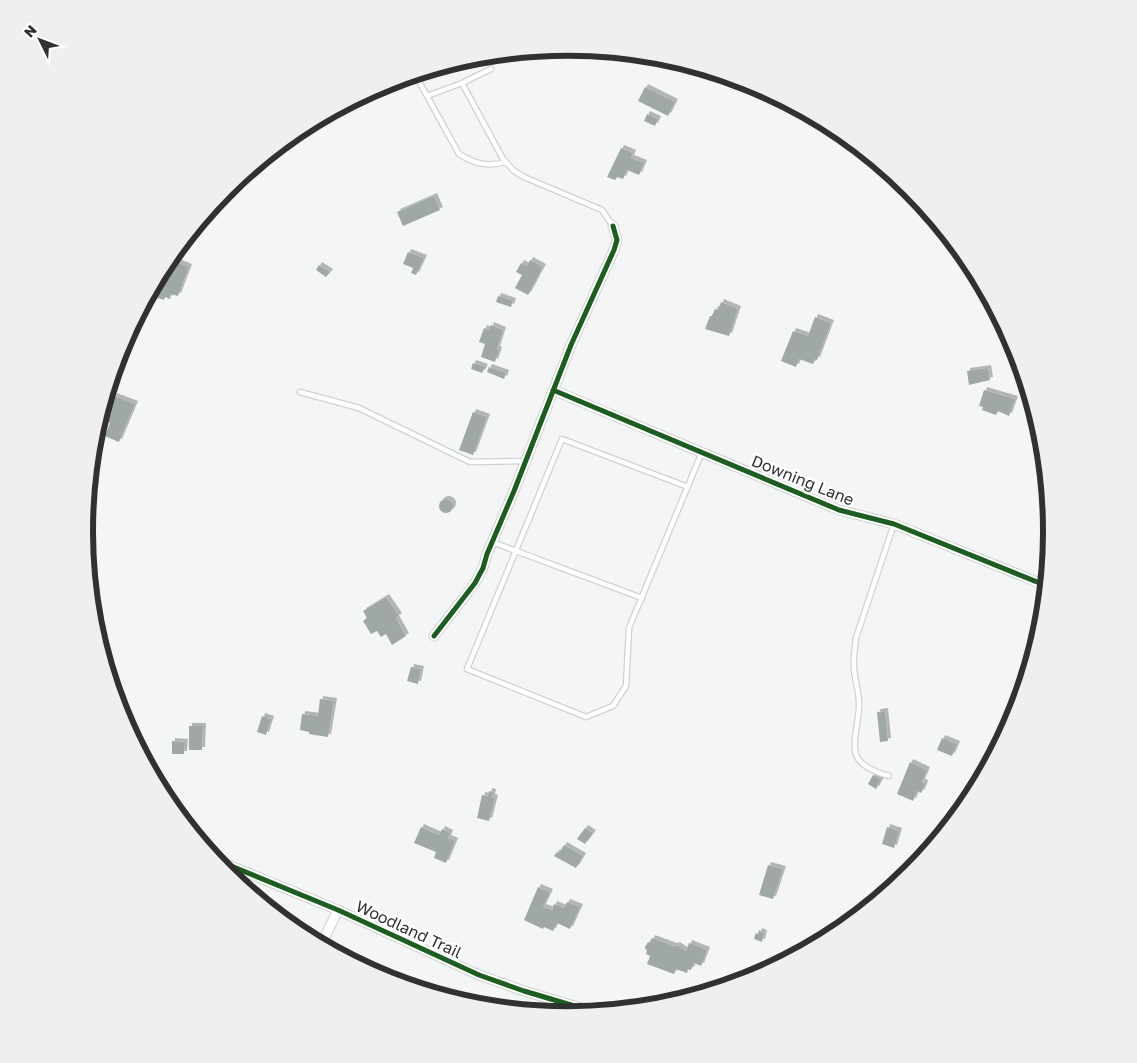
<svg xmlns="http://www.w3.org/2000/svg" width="1137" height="1063" font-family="'Golos Text',sans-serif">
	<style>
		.building { fill: #a0a8a4; filter: url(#shadow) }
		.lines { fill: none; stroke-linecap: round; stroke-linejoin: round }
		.service-casing { stroke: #d0d2d1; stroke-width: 7 }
		.minor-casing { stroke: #d0d2d1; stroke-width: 11 }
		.service { stroke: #fdfefe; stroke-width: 4.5 }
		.minor { stroke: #fdfefe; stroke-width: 9 }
		.cycleway-casing { stroke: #fff; stroke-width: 8 }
		.cycleway { stroke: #1b5e20; stroke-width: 5 }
		.labels { text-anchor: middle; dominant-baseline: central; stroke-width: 5; stroke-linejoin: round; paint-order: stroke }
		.street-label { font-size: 16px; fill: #303130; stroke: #fff }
		.rim { fill: none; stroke: #303130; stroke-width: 6 }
	</style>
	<defs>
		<filter id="shadow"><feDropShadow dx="3" dy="-3" stdDeviation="0" flood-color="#0004"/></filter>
	</defs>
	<rect width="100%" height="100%" fill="#f4f6f5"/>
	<!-- building -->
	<path class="building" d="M475 57 462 64 464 67 457 70 456 68 439 76 436 69Z
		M645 87 675 102 668 116 638 101Z
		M647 114 658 119 655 126 644 121Z
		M621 148 633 153 631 158 644 163 639 175 627 170 623 179 617 177 615 180 607 177Z
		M434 196 440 210 403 226 397 212Z
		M408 252 424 258 416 275 411 273 413 268 403 264Z
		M169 259 189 267 178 296 171 294 170 299 165 297 164 300 149 295 156 281 160 282 161 280 157 279Z
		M530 260 543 267 528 295 515 288 522 275 516 272 521 263 527 266Z
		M319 265 330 272 326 277 316 270Z
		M498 296 513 301 511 307 496 302Z
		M721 302 738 309 729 336 705 329 710 316H712L715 309 718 310Z
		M815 317 831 323 817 360 815 359 813 364 799 359 796 367 781 361 793 331 808 336Z
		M491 325 503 330 497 349 499 350 495 362 481 357 485 344 479 342 484 328 489 330Z
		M473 363 485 367 482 373 471 369Z
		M489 367 506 373 504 379 487 372Z
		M988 368 990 380 969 385 967 371Z
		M984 390 1015 399 1009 416 998 411 996 415 982 410 983 407 979 406Z
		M114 396 135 404 119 442 105 436 110 423 104 420Z
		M473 412 487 417 473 455 459 450Z
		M439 506a7 7 0 1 1 14 0a7 7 0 1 1-14 0Z
		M386 597 399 616 396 618 406 636 392 645 386 634 381 637 377 631 371 634 363 621 367 618 363 611Z
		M411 667 421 669 418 684 407 681Z
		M320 699 334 701 328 737 309 734V732L300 730 302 714 318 716Z
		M885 711 888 741 880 742 877 712Z
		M262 716 271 719 266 735 257 732Z
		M189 726H203L202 750H189Z
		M942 738 957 744 952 756 937 750Z
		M172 741 185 742 184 754H172Z
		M910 762 927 770 922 782 925 783 924 787 921 793 917 791 913 801 897 794Z
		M873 775 881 780 876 789 868 784Z
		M489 791 493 792 492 797 495 798 489 821 477 818 482 795 488 796Z
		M421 827 439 835 442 829 450 833 448 838 455 841 446 863 434 858 436 852 414 843Z
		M887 827 899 831 894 848 882 844Z
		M585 828 593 833 585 844 577 839Z
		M564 845 583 856 576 868 554 856 557 852 559 853Z
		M768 865 783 869 773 899 759 895Z
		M538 887 550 892 543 907 552 910 554 904 564 908 567 902 580 907 570 929 557 923 553 931 544 927 543 929 524 920Z
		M759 931 764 933 762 942 754 939 756 933 758 934Z
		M652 938 674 946 677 945 686 951 689 943 707 950 701 966 694 963 691 970 688 969 687 973 676 969 674 974 647 964 650 956 646 954 647 950 645 949V947L648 942 650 943Z"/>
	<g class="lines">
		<!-- service casing -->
		<g class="service-casing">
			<path id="service" d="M417 78 427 96
				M462 83 491 69
				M506 162C488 167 475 164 459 154L427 96 462 83 503 159 514 171 524 177 602 210 613 226
				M300 392 359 408 470 462 525 461
				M688 487 562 439 467 669 586 717 613 706 626 686 629 628 702 452
				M492 542 642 598
				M889 776C878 773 863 768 857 757 851 745 859 720 859 707 860 694 855 682 854 669 853 659 855 648 856 638L894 524"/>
		</g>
		<!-- minor casing -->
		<g class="minor-casing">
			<path id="minor" d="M553 390 839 510 894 524 1047 586
				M434 636 475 583 483 568 487 554 514 491 571 345 614 250 617 240 613 226
				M214 859 338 910 479 975 524 991 598 1013
				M321 945 338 910"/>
		</g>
		<!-- service -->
		<use href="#service" class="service"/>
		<!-- minor -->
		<use href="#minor" class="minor"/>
		<!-- cycleway casing -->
		<g class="cycleway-casing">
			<path id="cycleway" d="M553 390 839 510 894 524 1047 586
				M434 636 475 583 483 568 487 554 514 491 571 345 614 250 617 240 613 226
				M214 859 338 910 479 975 524 991 598 1013"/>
		</g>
		<!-- cycleway -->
		<use href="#cycleway" class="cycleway"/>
	</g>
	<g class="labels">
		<!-- street labels -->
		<g class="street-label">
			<text transform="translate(803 480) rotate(22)">Downing Lane</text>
			<text transform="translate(409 929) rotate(25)">Woodland Trail</text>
		</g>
	</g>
	<!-- crop -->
	<path d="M0 0H1137V1063H0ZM93 531a475 475 0 1 1 950 0a475 475 0 1 1-950 0Z" fill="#eeefee" fill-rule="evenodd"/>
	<path class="rim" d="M93 531a475 475 0 1 1 950 0a475 475 0 1 1-950 0Z"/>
	<!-- north arrow -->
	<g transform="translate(40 40) rotate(312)" stroke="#ffffff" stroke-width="4" paint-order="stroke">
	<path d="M0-4L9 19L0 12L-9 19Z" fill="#303130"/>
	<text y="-8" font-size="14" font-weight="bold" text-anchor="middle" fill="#303130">N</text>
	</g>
</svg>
